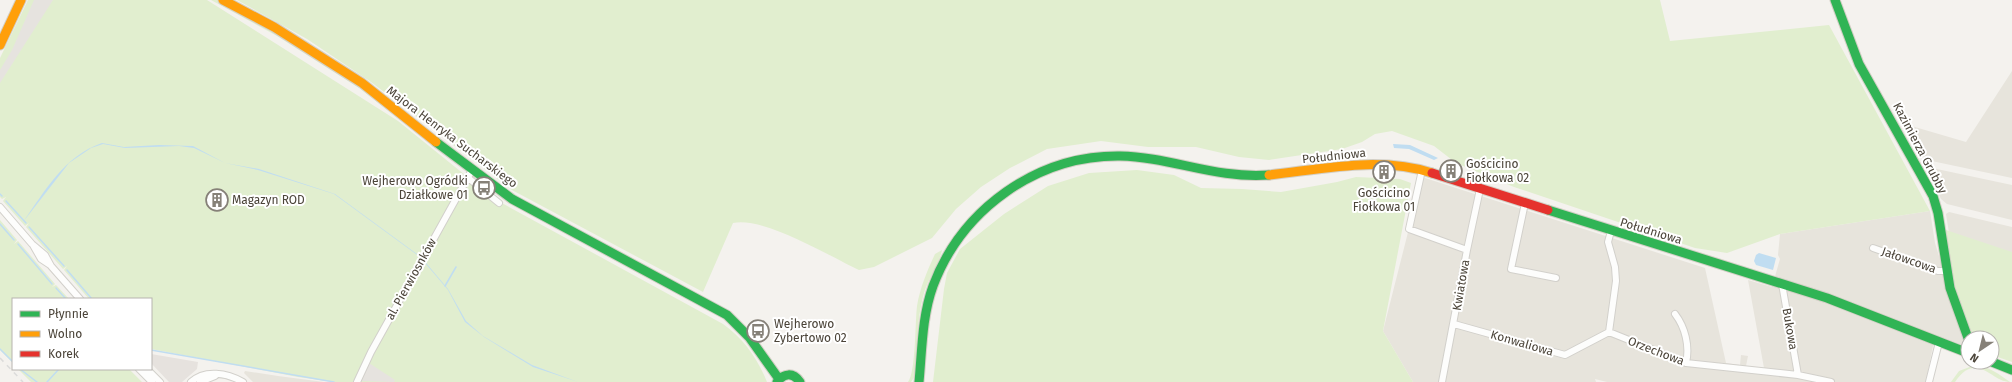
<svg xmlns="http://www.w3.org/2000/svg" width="2012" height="382" font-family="'Fira Sans',sans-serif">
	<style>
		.residential { fill: #e7e4dc }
		.industrial { fill: #e6e2de }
		.green { fill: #e1eecf }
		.parking { fill: #e6e3df }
		.water { fill: #c0ddf1 }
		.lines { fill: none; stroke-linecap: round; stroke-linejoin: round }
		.stream { stroke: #c0ddf1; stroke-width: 1.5 }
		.street-casing { stroke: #d2d0cb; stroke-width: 8 }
		.fast-casing { stroke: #d3cfc5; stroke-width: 11 }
		.slow-casing { stroke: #d3cfc5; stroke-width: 11 }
		.jam-casing { stroke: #d3cfc5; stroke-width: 11 }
		.street { stroke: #fdfdfc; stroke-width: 6 }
		.fast { stroke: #30b455; stroke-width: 9 }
		.slow { stroke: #ff9f0a; stroke-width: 9 }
		.jam { stroke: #e5322d; stroke-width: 9 }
		.rail { stroke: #dbdbda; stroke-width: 1.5; stroke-dasharray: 5 5; stroke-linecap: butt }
		.labels { text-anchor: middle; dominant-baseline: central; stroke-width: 4; stroke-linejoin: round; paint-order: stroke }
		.street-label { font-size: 12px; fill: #4b4439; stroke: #fff }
		.poi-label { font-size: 12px; fill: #4b4439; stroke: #fff; text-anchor: start }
	</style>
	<rect width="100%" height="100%" fill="#f4f2ee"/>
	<!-- residential -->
	<path class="residential" d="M2012 71V178L1927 160 1919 155 1911 138 1908 125 1966 142Z
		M1932 168 2012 185V220L1947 204 1941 199 1928 172Z
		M1422 177 1705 268 1726 363 1740 365 1741 355 1748 356 1746 366 1764 368 1748 280 1772 287 1780 259 1778 255 1780 234 1930 211 1935 243 1965 342 1962 345 1935 335 1926 382H1607L1595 379 1596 382H1413L1383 331Z
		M1949 212 2012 227V273L1953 258 1946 214Z
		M245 371 278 376 324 382H253L244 373Z"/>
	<!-- industrial -->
	<path class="industrial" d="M151 354 198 362 197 369 182 382H169L151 363Z"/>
	<!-- green -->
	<path class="green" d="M28 0H207L398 121 465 175 353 382H334L298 377 151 349V299H89L64 270 67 266 63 269 26 227 29 223 25 226 3 201 6 197 2 199 0 197V58Z
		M211 0H217L267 26 359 86 459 163 457 164 359 88 277 36Z
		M237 0H1660L1670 41 1829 25 1930 211 1780 234 1727 253 1695 248 1514 187 1456 163 1434 146 1392 131 1375 134 1362 142 1342 149 1269 160 1239 157 1196 147H1148L1101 141 1047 149 1010 168 981 187 956 209 932 238 874 267 859 270C829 256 763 216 733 223L703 292 512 190 371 82 307 39Z
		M1137 170 1174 175 1201 188 1242 189 1281 192 1337 182 1356 177 1400 179 1411 183 1383 331 1413 382H933L944 289 947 273 960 249 1004 214 1048 186 1089 173Z
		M468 180 500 202 723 324C743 338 758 359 767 382H362L359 381Z
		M0 220 17 240 14 244 18 241 55 284 52 287 56 285 69 299H13V363L0 350Z
		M1943 229 2012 252V362L1992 355V338H1972L1949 269Z
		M942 250C939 265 928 279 924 293 916 320 918 348 915 376L911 382H908C916 372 915 322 917 306 920 288 927 271 935 254Z
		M1975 365C1989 366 1998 374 2010 382 1991 382 1977 350 1955 382H1951L1959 371Z
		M18 369H129L142 382H31Z"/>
	<!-- parking -->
	<path class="parking" d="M34 0H53L0 83V70L12 50Z
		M369 363 395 380 394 382 359 381Z"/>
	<!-- water -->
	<path class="water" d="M102 143 124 147 159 145 193 146 225 163 259 169 335 194 421 257 448 289 466 321 483 336 532 365 578 382 533 367 484 337 465 322 448 290 420 257 334 194 258 170 225 163 194 148 179 146 125 148 103 144 91 148 69 163 23 222C45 191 64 156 102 143Z
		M1393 144 1410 145 1438 158 1434 160 1409 149 1394 148Z
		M1759 253 1776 258 1773 270 1756 265 1754 261 1756 255Z"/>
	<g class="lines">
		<!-- stream -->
		<path class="stream" d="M0 194 2 196
			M6 201 26 223
			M0 224 14 240
			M29 227 64 266
			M18 244 52 284
			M67 270 92 299
			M445 286 456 267
			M56 288 66 299
			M0 349 13 362
			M151 350 334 382
			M20 369 37 382
			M47 382 59 369"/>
		<!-- street casing -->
		<g class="street-casing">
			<path id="street" d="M1422 170 1409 229 1467 250
				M467 177 499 203
				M1525 203 1511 269 1556 278
				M0 207 32 244 45 255 51 266 80 299
				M33 245 41 259 50 265
				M1873 248 1938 271H1947
				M1782 284 1798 375
				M1675 314C1685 327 1690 346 1686 363
				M1454 324 1565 355 1609 332
				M1609 332 1686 363 1798 375 1831 382
				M1609 332 1616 281 1615 267 1608 242 1611 231
				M139 369 152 382
				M147 369 160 382
				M191 382C205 369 227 373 243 382
				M200 382 215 376
				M357 382 371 352 472 170
				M1442 382 1467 250 1480 189
				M1929 382 1939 342"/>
		</g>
		<!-- fast casing -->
		<g class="fast-casing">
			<path id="fast" d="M1835 0 1859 64 1933 196 1938 213 1950 288 1968 338
				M436 142 512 199 727 315 749 337 779 379
				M1548 210 1827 298 1968 353
				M1992 362 2012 370
				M777 382C784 373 793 372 800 382
				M919 382C922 350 922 316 933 286 962 209 1037 155 1120 156 1171 157 1215 179 1269 175"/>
		</g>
		<!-- slow casing -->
		<g class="slow-casing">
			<path id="slow" d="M223 0 274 27 362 83 436 142
				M0 45 21 0
				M1269 175C1324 169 1379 156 1432 173"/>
		</g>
		<!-- jam casing -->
		<g class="jam-casing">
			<path id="jam" d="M1432 173 1548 210"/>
		</g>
		<!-- street -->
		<use href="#street" class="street"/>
		<!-- fast -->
		<use href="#fast" class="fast"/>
		<!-- slow -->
		<use href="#slow" class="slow"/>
		<!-- jam -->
		<use href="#jam" class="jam"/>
		<!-- rail -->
		<path class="rail" d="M0 358 23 382"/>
	</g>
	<!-- icons -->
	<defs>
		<g id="building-ring" transform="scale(1.15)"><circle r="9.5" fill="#fff" stroke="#868178" stroke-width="1.5"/><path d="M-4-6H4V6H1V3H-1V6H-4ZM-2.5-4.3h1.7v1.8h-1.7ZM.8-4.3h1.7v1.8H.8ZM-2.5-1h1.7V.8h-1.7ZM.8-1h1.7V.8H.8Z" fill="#868178"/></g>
		<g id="bus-ring" transform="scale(1.15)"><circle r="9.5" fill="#fff" stroke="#868178" stroke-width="1.5"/><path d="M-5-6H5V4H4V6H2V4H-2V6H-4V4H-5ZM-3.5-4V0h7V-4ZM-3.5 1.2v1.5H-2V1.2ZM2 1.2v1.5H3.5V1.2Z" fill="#868178"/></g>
	</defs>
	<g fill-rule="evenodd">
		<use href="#building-ring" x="1451" y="171"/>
		<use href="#building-ring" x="1384" y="172"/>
		<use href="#bus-ring" x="484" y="188"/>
		<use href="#building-ring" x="217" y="200"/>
		<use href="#bus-ring" x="758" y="331"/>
	</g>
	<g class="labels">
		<!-- street labels -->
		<g class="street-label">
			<text transform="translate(452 137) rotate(37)">Majora Henryka Sucharskiego</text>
			<text transform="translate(1920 148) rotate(62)">Kazimierza Grubby</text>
			<text transform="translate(1334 156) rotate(-6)">Południowa</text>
			<text transform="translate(1651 231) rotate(17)">Południowa</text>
			<text transform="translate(1909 260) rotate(19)">Jałowcowa</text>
			<text transform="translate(411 279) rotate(-61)">al. Pierwiosnków</text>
			<text transform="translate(1461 285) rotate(-80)">Kwiatowa</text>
			<text transform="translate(1790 329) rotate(80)">Bukowa</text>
			<text transform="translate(1522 343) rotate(16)">Konwaliowa</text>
			<text transform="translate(1656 351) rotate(21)">Orzechowa</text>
		</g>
		<!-- poi labels -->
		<g class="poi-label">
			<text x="1466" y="164">Gościcino<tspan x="1466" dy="14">Fiołkowa 02</tspan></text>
			<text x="468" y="181" text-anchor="end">Wejherowo Ogródki<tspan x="468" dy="14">Działkowe 01</tspan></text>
			<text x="1384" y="193" text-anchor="middle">Gościcino<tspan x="1384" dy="14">Fiołkowa 01</tspan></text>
			<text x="232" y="200">Magazyn ROD</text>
			<text x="774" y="324">Wejherowo<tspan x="774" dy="14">Zybertowo 02</tspan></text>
		</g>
	</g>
	<!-- legend -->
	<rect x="12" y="298" width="140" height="72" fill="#ffffff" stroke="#b7b4b0"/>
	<rect x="20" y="311" width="20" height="6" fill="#30b455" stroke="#b7b4b0"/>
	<text x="48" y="318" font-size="12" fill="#4b4439">Płynnie</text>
	<rect x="20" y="331" width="20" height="6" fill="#ff9f0a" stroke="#b7b4b0"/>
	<text x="48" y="338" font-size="12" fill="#4b4439">Wolno</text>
	<rect x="20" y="351" width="20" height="6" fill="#e5322d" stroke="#b7b4b0"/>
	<text x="48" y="358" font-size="12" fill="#4b4439">Korek</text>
	<!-- north arrow -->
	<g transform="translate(1980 350) rotate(215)"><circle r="19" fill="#ffffff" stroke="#b7b4b0"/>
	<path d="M0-3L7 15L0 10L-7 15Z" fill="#868178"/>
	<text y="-6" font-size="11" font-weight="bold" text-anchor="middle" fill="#4b4439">N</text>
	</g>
</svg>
